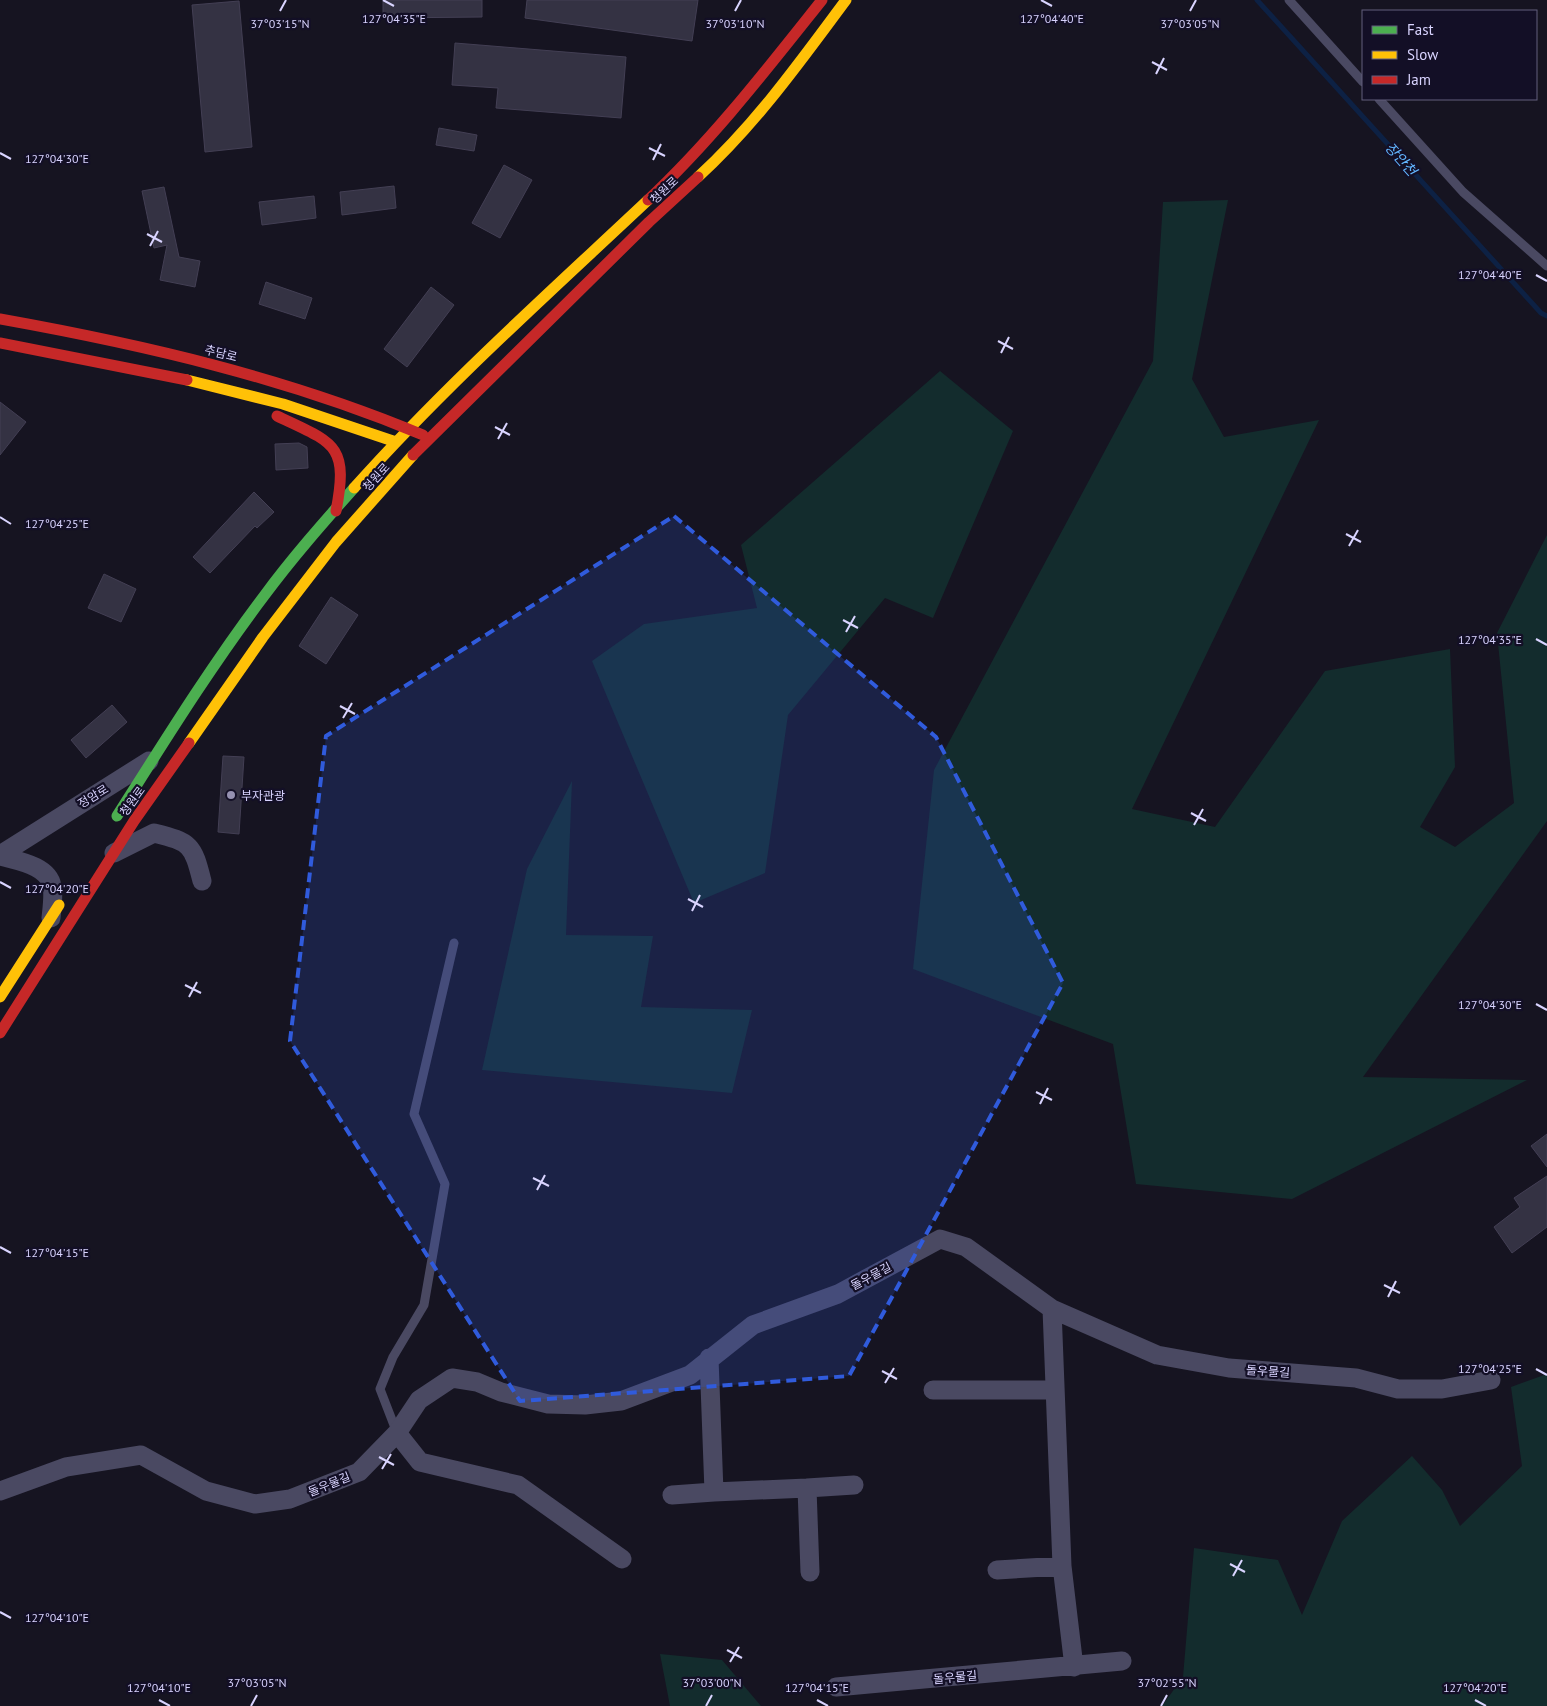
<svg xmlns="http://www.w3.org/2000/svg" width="1547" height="1706" font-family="'PT Sans','Noto Sans KR',sans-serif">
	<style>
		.green { fill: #132c2d }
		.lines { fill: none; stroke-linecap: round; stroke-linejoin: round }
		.stream { stroke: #0d2144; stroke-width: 5 }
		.building { fill: #343243; stroke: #433f54 }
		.lane { stroke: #4a4962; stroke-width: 9 }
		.street { stroke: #4a4962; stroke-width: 19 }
		.fast { stroke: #4caf50; stroke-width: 11 }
		.slow { stroke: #ffc107; stroke-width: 11 }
		.jam { stroke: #c62828; stroke-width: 11 }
		.marked { fill: #305bdc; fill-opacity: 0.2; stroke: #305bdc; stroke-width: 4; stroke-dasharray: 10 6; stroke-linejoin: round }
		.ticks { fill: none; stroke: #d9d4ff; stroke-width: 2 }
		.poi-dot { fill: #9591b1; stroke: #130f26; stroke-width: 2 }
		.labels { text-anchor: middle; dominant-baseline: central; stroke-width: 4.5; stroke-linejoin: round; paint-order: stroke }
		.street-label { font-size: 12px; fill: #d9d4ff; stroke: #130f26 }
		.poi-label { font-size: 12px; fill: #d9d4ff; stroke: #130f26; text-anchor: start }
		.water-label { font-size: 14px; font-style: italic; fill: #62b6ff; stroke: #130f26 }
		.ticks-label { font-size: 12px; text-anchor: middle; fill: #d9d4ff; stroke: #130f26; stroke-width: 4.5; stroke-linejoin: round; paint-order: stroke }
	</style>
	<rect width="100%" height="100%" fill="#161421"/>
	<!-- green -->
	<path class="green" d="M1228 200 1192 379 1224 437 1319 420 1132 809 1215 827 1325 671 1450 649 1455 767 1420 827 1455 847 1514 803 1497 633 1547 535V821L1363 1077 1527 1080 1292 1199 1136 1184 1113 1044 913 969 934 770 1153 361 1163 202Z
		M940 371 1013 431 933 618 885 598 788 715 765 873 694 903 592 661 644 624 757 608 741 545Z
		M572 781 566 935 653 936 641 1007 752 1010 732 1093 482 1070 527 869Z
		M1547 1374V1706H1162L1183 1677 1194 1548 1278 1560 1302 1615 1342 1521 1412 1456 1442 1490 1460 1526 1522 1466 1511 1387Z
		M660 1654 722 1660 761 1706H670Z"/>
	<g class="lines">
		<!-- stream -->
		<path class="stream" d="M1257 0 1541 313 1547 316"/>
	</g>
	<!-- building -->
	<path class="building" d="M383 0H482V17L383 18Z
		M527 0H698L692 41 525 18Z
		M239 1 252 147 205 152 192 5Z
		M455 43 626 57 621 118 496 108 498 88 452 85Z
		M439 128 477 135 474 151 436 145Z
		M504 165 532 180 500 238 472 223Z
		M394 186 396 208 342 215 340 192Z
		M164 187 179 257 200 261 195 287 160 280 167 245 154 248 142 191Z
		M314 196 316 218 262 225 259 202Z
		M266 282 312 298 305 319 259 304Z
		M431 287 454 305 407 367 384 349Z
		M0 402 26 422 0 455Z
		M299 443 307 447 308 468 276 470 275 444Z
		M254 492 274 512 257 528 255 526 210 573 193 557Z
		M104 574 136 589 121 622 88 608Z
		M331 597 358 615 326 664 299 646Z
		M112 705 127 722 86 758 71 740Z
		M223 756 244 757 239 834 218 832Z
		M1547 1134V1167L1531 1146Z
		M1547 1176V1227L1512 1253 1494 1227 1520 1207 1514 1198Z"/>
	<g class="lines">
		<!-- lane -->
		<path class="lane" d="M1289 0 1363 82
			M1379 99 1463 192 1547 266
			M397 1433 380 1389 393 1357 424 1305 445 1184 414 1114 454 943"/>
		<!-- street -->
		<path class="street" d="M114 853 154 833C191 842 193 845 202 881
			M0 855 149 761
			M0 856C17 861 48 865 52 886 54 895 52 908 51 918
			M1052 1309 1062 1566 1074 1667
			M933 1390H1054
			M397 1433 420 1462 518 1485 622 1559
			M0 1491 66 1467 141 1455 206 1491 255 1504 290 1499 359 1472 397 1433 419 1400 452 1378 477 1382 501 1392 548 1404 585 1405 621 1401 690 1375 753 1325 838 1294 940 1239 966 1247 1052 1309 1157 1355 1229 1368 1356 1378 1398 1389H1442L1491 1380
			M714 1492 807 1488
			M672 1495 714 1492 709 1358
			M997 1570 1062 1566
			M810 1572 807 1488 854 1485
			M836 1687 1122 1661"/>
		<!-- fast -->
		<path class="fast" d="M117 816C164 742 211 666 264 596 292 558 323 523 354 488"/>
		<!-- slow -->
		<path class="slow" d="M698 177C755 125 800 62 846 0
			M187 380 283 404 396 442
			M354 488C446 385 548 294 648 200
			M189 743 263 637 336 542 413 455
			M0 997 59 905"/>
		<!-- jam -->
		<path class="jam" d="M648 200C713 139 767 69 822 0
			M0 319C145 345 287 378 423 435
			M0 343 187 380
			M277 416C334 443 349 444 336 511
			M413 455 649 222 698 177
			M0 1033 134 821 189 743"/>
	</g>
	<!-- marked area -->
	<path class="marked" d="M674 516 936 737 1063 983 849 1376 520 1401 290 1041 326 736Z"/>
	<!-- ticks -->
	<path class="ticks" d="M383 0 394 6M1041 0 1052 6M280 11 286 0M735 11 741 0M1190 11 1196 0M1152 62 1167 70M1156 74 1164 58M649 148 665 156M0 153 11 159M653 160 661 144M147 234 162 242M150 246 158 231M1536 275 1547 281M998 341 1013 349M1001 353 1009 337M495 427 510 435M498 439 507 423M0 517 11 524M1346 534 1361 542M1349 546 1358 530M843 620 858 628M846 632 855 616M1536 639 1547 645M340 706 355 714M343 718 352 703M1191 813 1206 821M1194 825 1203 809M0 882 11 888M688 899 703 907M692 911 700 895M185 985 201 993M189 997 197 982M1536 1004 1547 1010M1036 1092 1052 1100M1040 1104 1048 1088M533 1178 549 1186M537 1190 545 1175M0 1247 11 1253M1384 1285 1400 1293M1388 1297 1396 1281M1536 1369 1547 1375M882 1371 897 1379M885 1383 894 1368M379 1457 394 1465M382 1469 391 1454M1230 1564 1245 1572M1233 1576 1242 1560M0 1612 11 1618M727 1650 742 1658M730 1662 739 1647M159 1700 170 1706M817 1700 828 1706M1475 1700 1486 1706M251 1706 257 1695M706 1706 712 1695M1161 1706 1167 1695"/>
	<!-- markers -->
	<circle class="poi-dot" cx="231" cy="795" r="5"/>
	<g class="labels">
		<!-- street labels -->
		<g class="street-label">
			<text transform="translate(664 190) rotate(-43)">청원로</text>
			<text transform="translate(221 353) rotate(14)">추담로</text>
			<text transform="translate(376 477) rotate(-48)">청원로</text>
			<text transform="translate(93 796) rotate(-32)">정암로</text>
			<text transform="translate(132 801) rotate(-54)">청원로</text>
			<text transform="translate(871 1276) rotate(-28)">돌우물길</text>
			<text transform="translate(1268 1371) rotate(4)">돌우물길</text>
			<text transform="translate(329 1484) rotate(-22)">돌우물길</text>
			<text transform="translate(955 1677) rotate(-5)">돌우물길</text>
		</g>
		<!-- poi labels -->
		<g class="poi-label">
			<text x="241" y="795">부자관광</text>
		</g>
		<!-- water labels -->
		<g class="water-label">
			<text transform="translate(1401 159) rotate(48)">장안천</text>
		</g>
	</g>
	<g class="ticks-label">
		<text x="394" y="23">127°04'35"E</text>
		<text x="1052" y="23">127°04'40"E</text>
		<text x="280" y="28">37°03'15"N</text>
		<text x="735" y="28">37°03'10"N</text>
		<text x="1190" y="28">37°03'05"N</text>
		<text x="57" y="163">127°04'30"E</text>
		<text x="1490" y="279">127°04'40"E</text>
		<text x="57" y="528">127°04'25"E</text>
		<text x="1490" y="644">127°04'35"E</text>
		<text x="57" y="893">127°04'20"E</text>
		<text x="1490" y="1009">127°04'30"E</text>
		<text x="57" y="1257">127°04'15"E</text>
		<text x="1490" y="1373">127°04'25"E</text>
		<text x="57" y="1622">127°04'10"E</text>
		<text x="257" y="1687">37°03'05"N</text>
		<text x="712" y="1687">37°03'00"N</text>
		<text x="1167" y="1687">37°02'55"N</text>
		<text x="159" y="1692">127°04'10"E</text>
		<text x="817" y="1692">127°04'15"E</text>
		<text x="1475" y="1692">127°04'20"E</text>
	</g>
	<!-- legend -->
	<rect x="1362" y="10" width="175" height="90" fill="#130f26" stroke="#625e7d"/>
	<rect x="1372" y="26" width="25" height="8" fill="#4caf50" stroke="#625e7d"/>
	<text x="1407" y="35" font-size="15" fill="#d9d4ff">Fast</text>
	<rect x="1372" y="51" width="25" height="8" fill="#ffc107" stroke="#625e7d"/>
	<text x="1407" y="60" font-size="15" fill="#d9d4ff">Slow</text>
	<rect x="1372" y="76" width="25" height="8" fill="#c62828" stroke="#625e7d"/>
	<text x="1407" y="85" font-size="15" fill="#d9d4ff">Jam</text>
</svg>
